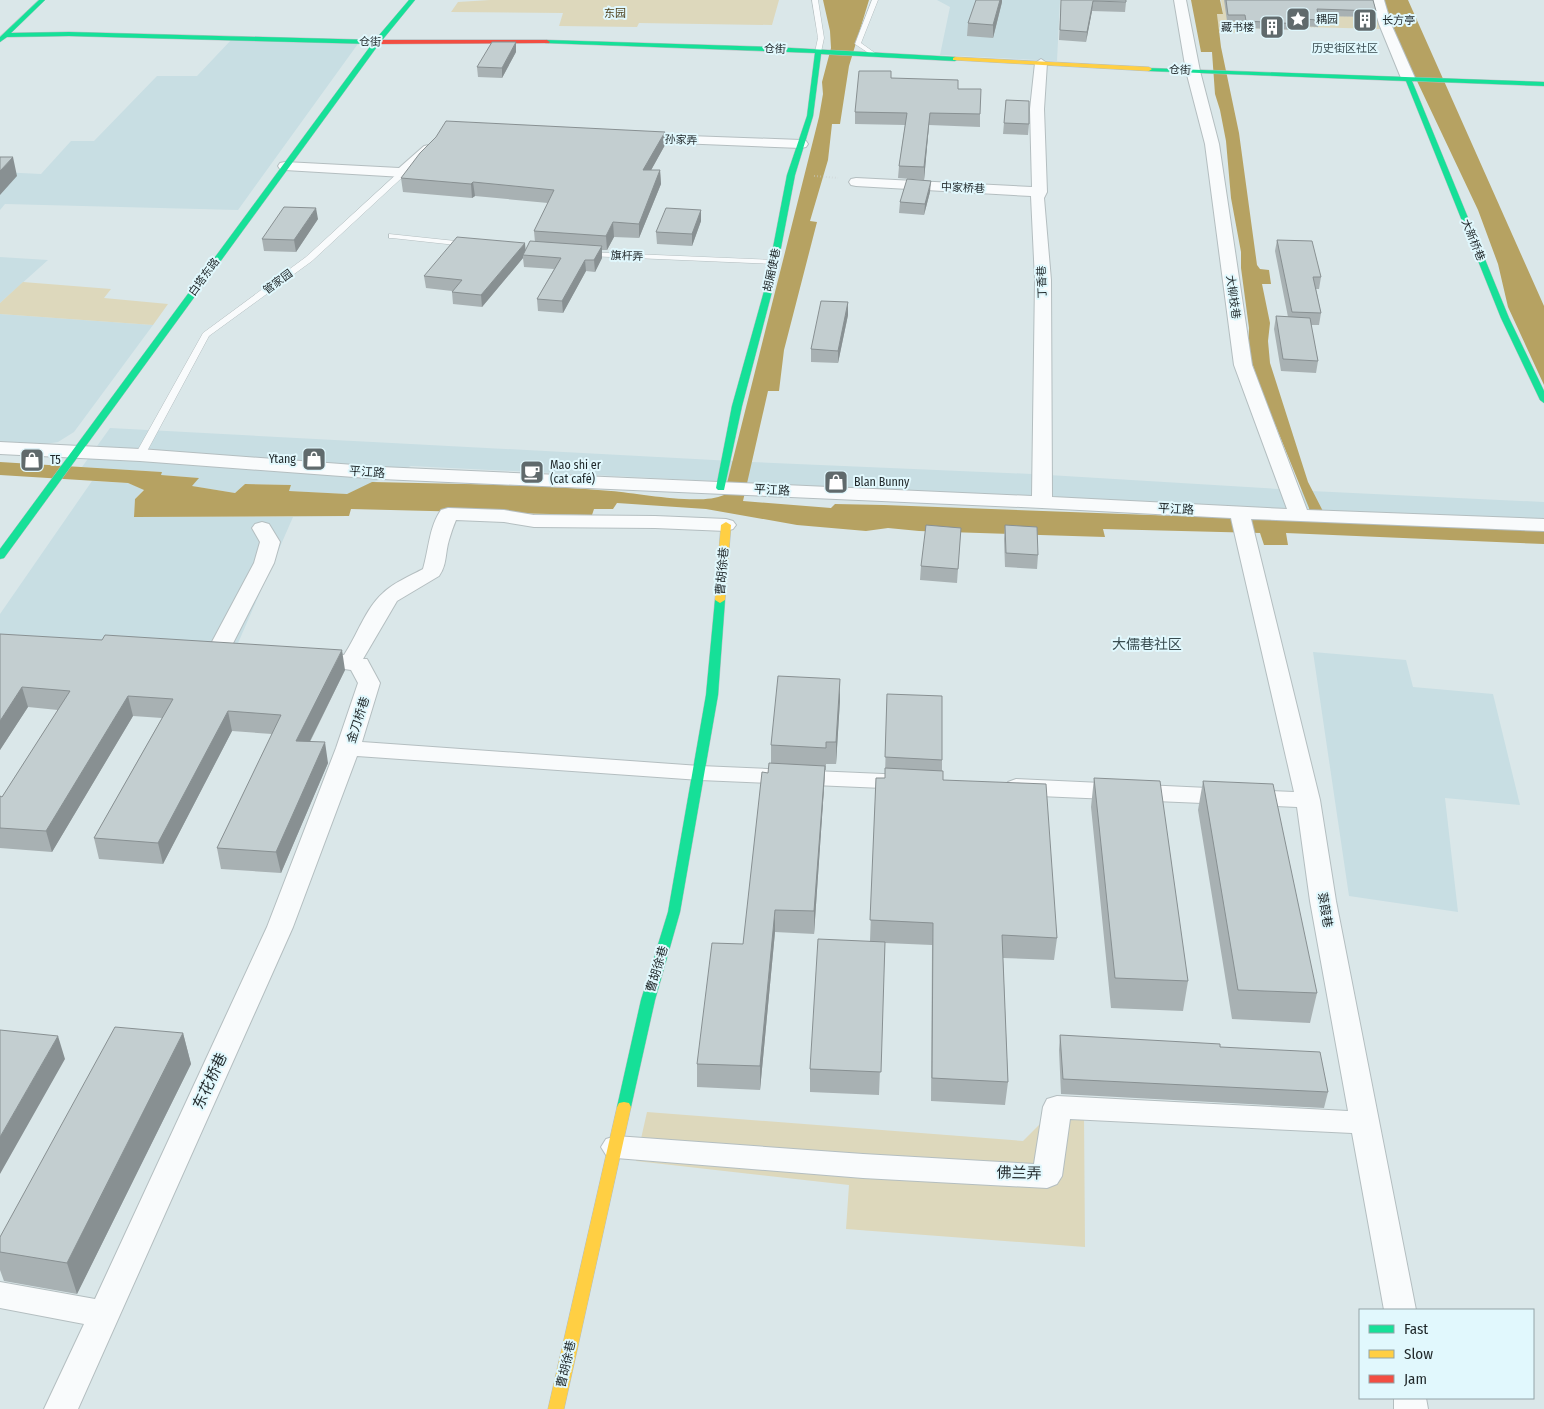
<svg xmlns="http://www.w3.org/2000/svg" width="1544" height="1409" font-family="'Fira Sans Condensed','Noto Sans SC',sans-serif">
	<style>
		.built { fill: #c8dee3 }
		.green { fill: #ddd8bc }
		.water { fill: #b6a262 }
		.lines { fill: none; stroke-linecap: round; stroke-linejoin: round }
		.lane-casing { stroke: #b4bec0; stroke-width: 1 }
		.street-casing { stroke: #b4bec0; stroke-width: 2 }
		.fast-casing { stroke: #b4bec0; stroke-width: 1 }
		.slow-casing { stroke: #b4bec0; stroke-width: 1 }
		.jam-casing { stroke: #b4bec0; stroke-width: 1 }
		.path { stroke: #ccd0d1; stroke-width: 2; stroke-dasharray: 0.5 2.5; stroke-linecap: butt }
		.lane { fill: #f9fbfc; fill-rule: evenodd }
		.street { fill: #f9fbfc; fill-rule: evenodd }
		.fast { fill: #16e098; fill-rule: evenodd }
		.slow { fill: #ffcf43; fill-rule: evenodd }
		.jam { fill: #f24e42; fill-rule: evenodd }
		.wall { fill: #a8b1b3 }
		.shaded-wall { fill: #889092 }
		.building { fill: #c3ced0; stroke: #889092 }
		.labels { text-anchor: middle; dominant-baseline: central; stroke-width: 4; stroke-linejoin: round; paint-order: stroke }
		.far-park-label { font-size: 11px; fill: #4d3f19; stroke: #e1f8fd }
		.far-poi-label { font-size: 11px; fill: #1f2729; stroke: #e1f8fd; text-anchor: start }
		.far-street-label { font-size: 11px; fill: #1f2729; stroke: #e1f8fd }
		.far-neighbourhood-label { font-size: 11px; fill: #394c50; stroke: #e1f8fd }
		.poi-label { font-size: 12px; fill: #1f2729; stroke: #e1f8fd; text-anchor: start }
		.street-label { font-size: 12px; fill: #1f2729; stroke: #e1f8fd }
		.neighbourhood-label { font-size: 14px; fill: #394c50; stroke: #e1f8fd }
		.near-street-label { font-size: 15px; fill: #1f2729; stroke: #e1f8fd }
	</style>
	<rect width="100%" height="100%" fill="#dae7e9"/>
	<!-- built -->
	<path class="built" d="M937 0H1060L1057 61 940 55 950 7Z
		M232 39 360 41 238 210 5 204 0 210V172L41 174 71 141H94L157 76H197Z
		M0 257 48 260 0 303Z
		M0 314 153 325 74 432 58 442 39 445 0 444Z
		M110 428 751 462 1032 474 1311 491 1544 502V522L411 466 347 494 288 491 291 485 245 484 235 493 191 486 198 478 160 475 162 472 82 467Z
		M92 481 128 483 144 489 135 499 134 517H293L235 650 0 636V614Z
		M1313 652 1406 660 1413 687 1493 694 1520 805 1445 798 1458 912 1349 896Z"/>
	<!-- green -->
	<path class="green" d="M490 0H779L772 25 639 23 637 27 559 26 563 13 451 12 458 2Z
		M1221 0H1373L1382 29 1304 27V30L1246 28 1247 33 1219 32 1217 13H1223Z
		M23 282 111 289 104 298 168 304 153 325 0 314V303Z
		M647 1112 1023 1141 1052 1112 1084 1115 1085 1247 846 1229 849 1185 636 1161Z"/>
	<!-- water -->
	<path class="water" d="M823 0H869L849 66 840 124H832L828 160 810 221 817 222 784 350 779 391H768L743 501 831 508 835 504 884 505 1312 521 1309 508 1262 392 1248 351 1249 328 1241 268V252L1231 198 1226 141 1220 110 1215 94 1212 52H1201L1191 0H1220L1223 14H1217L1221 47 1239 133 1257 265 1260 269 1269 270 1271 284H1262L1270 323 1268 341 1270 363 1308 482 1328 521 1544 530V544L1286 533 1288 545H1264L1260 533 1103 529 1105 537 919 531 888 528 866 531 797 525 706 509 617 503 613 509H594L592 515 351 509 349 516 134 517 135 499 144 490 128 483 0 475V462L162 472 161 475 199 478 192 486 235 493 245 484 291 485 289 491 347 494 372 482C451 484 532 484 611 491 638 493 700 506 724 495L819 117 823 94 822 82 831 48 830 31Z
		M1384 0H1408L1544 306V385L1508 307 1498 264 1478 210 1399 43Z"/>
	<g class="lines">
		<!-- lane casing -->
		<g class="lane-casing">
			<path id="lane" d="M812 0H818L824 38 821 52 818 54 815 52 818 38Z
				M872 0H878L861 43 875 53 876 54 873 56 855 44Z
				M400 171 407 173 312 261 209 336 145 455 140 458 137 457 135 455 203 333 306 257Z
				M389 234 465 242 469 244 465 246 392 238H389Z
				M585 252 774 260 778 262 774 264 588 256 584 254Z"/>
		</g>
		<!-- street casing -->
		<g class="street-casing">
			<path id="street" d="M1174 0H1186L1200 71 1219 144 1252 365 1307 510 1544 519V531L1251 519 1320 800 1336 901 1416 1310H1384L1352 1133 1070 1119 1062 1176 1057 1184 1047 1188 863 1178 616 1158 606 1155 601 1147 606 1139 616 1136 863 1154 1034 1164 1043 1107 1047 1099 1057 1096 1348 1111 1310 901 1297 807 1016 795 1008 792 1004 787 1008 782 1016 779 1294 792 1231 518 1042 508 381 479 140 461 0 454V442L140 449 381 467 1032 496 1035 280 1031 196 856 186 851 185 849 182 851 179 856 178 1032 187 1030 109 1035 63 1041 59 1047 63 1044 109 1047 192 1044 198 1051 280 1052 497 1287 509 1234 365 1205 144 1186 71Z
				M1372 0H1384L1391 24 1415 78 1413 81 1408 82 1401 78 1379 24Z
				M634 134 801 140 806 141 808 144 806 147 801 148 629 141 627 138Z
				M429 145 434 146 436 149 434 152 408 176 403 177 285 170 280 169 278 166 280 163 285 162 399 168 424 146Z
				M448 508 504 510 534 515 655 516 726 519 733 521 736 525 733 529 726 531 655 528 534 527 504 522 456 520C453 527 451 533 449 540 445 553 447 565 439 576L397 601 363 659H367L380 683 362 742 700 766 906 775 914 777 918 782 914 787 906 789 700 780 357 756 293 927 78 1409H44L84 1324 0 1308V1282L95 1299 267 927 336 748 358 683 351 670 305 663 302 658 305 653 313 651 344 655C357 636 365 609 383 593 393 583 410 576 423 569 429 549 429 527 441 510Z
				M262 522 269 524 280 542 274 563 228 653 225 658 217 660 209 658 206 653 254 563 260 542 252 528 255 524Z
				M1394 1398H1426L1428 1409H1394Z"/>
		</g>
		<!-- fast casing -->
		<g class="fast-casing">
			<path id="fast" d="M39 0H45L11 33 69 32 375 40 409 0H415L379 44 4 558 0 559V549L372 44 69 36 7 37 0 42V37Z
				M547 40 773 47 955 57 958 59 955 61 821 54 813 116 795 175 774 284 742 406 724 490H718L716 488 732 406 766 284 787 175 807 116 815 53 545 43 544 42Z
				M1147 68 1544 82V86L1412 81 1509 318 1544 391V403L1540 400 1501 318 1406 81 1149 71 1147 70Z
				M720 597 725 600 718 695 680 912 655 1000 631 1107 629 1111 624 1112 619 1111 617 1107 641 1000 668 912 706 695 715 600Z"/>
		</g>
		<!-- slow casing -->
		<g class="slow-casing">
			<path id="slow" d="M955 57 1149 67 1152 69 1149 71 953 60V58Z
				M726 522 731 525 725 600 720 603 715 600 721 525Z
				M624 1102 629 1103 631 1107 564 1409H548L617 1107 619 1103Z"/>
		</g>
		<!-- jam casing -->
		<g class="jam-casing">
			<path id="jam" d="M547 40 550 42 549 43 378 44 375 42 378 40Z"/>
		</g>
		<!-- path -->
		<path class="path" d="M1341 16 1363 17
			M1296 26 1318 27 1317 23
			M814 176 838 178"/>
		<!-- lane -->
		<use href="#lane" class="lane"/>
		<!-- street -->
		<use href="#street" class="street"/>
		<!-- fast -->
		<use href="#fast" class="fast"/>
		<!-- slow -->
		<use href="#slow" class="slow"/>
		<!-- jam -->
		<use href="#jam" class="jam"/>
	</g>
	<!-- wall -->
	<path class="wall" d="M1061 0 1126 2 1125 12 1092 11 1086 42 1059 40Z
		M1224 0H1373L1376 11 1375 17 1318 16 1319 20 1318 27 1301 26H1299L1298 30 1245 28V22L1227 21Z
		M1002 2 993 38 967 36 968 23Z
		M516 52 502 78 478 77 477 67Z
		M891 78 958 89 980 114V127L929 125 924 180 898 178 899 166 905 125 855 124V112Z
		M1006 100 1029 124 1028 135 1003 134Z
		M665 132V145L651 170H660L661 184 639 238 614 237 607 250H602V258L595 272 586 271 563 313 538 311 537 299 554 269 524 267 523 258 482 307 453 304 452 292V291L426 288 424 276 526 250 535 242 534 231 548 203 475 196 472 198 403 192 401 178Z
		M930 192 924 215 899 213 900 202Z
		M701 210V221L692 246 657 244 656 232Z
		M318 219 296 252 264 251 262 239Z
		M1277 240 1321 277 1319 289H1316L1321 313 1319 325H1311L1318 361 1316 373 1281 371 1274 329 1276 316 1288 317 1275 251Z
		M848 302V315L838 363 811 362V349Z
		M1005 525 1038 555 1037 569 1005 567 1004 539Z
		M960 541 957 583 920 580 921 566Z
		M0 634 345 670 310 742 328 763 281 873 221 869 217 848 272 734 232 731 163 864 99 859 94 838 162 718 133 716 52 852 0 848V796L2 797 58 710 28 707 0 750Z
		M887 694 942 760V771L943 780 1057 938 1054 960 1003 958 1008 1082 1005 1105 931 1101 932 945 885 943 879 1095 810 1092V1069L870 941 876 778H885Z
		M840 700 836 764H826V770H825L824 788 814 934 775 932 760 1090 697 1087V1064L743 944 768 773 771 763V745Z
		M1094 778 1188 981 1183 1011 1111 1008 1091 807Z
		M1203 781 1317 993 1310 1023 1232 1019 1198 810Z
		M183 1033 191 1064 77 1294 4 1281 0 1270V1237Z
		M1060 1035 1220 1047 1328 1092 1324 1108 1061 1094 1059 1050Z"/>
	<!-- shaded-wall -->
	<path class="shaded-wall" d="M1000 0H1002V2L993 38V25Z
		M1093 1 1092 11 1086 42 1087 32Z
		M1302 19 1301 26H1299V20Z
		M516 42V52L502 78V68Z
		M930 113 929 125 924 180V167Z
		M665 132V145L644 183 643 170Z
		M13 157 17 176 0 195V171Z
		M660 170 661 184 639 238V224Z
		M931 181 930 192 924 215 925 204Z
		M473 182 475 196 472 198 471 184Z
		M316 208 318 219 296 252 294 240Z
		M701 210V221L692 246V234Z
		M613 222 614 237 607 250 606 236Z
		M525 243 526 255H523V258L482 307 481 295Z
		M602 246V258L595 272 594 260Z
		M585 260 586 271 563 313 562 301Z
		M848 302V315L838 363V351Z
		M342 650 345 670 300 761 296 741Z
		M840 679V700L836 764V742Z
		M22 687 28 707 0 750V721Z
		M128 696 133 716 52 852 46 831Z
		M228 711 232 731 163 864 158 843Z
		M325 742 328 763 281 873 276 852Z
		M825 766 824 788 814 934V911Z
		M775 910V932L760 1090V1066Z
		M183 1033 191 1064 77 1294 67 1263Z
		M58 1036 65 1059 0 1174V1137Z"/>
	<!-- building -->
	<path class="building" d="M976 0H1000L993 25 968 23Z
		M1061 0H1126V2L1093 1 1087 32 1060 30Z
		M1226 0H1373L1376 11 1317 9 1319 20 1302 19 1299 20 1300 24 1246 21 1245 15H1228Z
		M492 42H516L502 68 477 67Z
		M859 71H891V78L958 80V89H981L980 114 930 113 924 167 899 166 907 113 855 112Z
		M1006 100 1029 101V124L1004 123Z
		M446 121 665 132 643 170H660L639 224 613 222 606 236 534 231 554 190 473 182 471 184 401 178 420 153 436 137Z
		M0 157H13L0 171Z
		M907 179 931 181 925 204 900 202Z
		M284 207 316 208 294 240 262 239Z
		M666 208 701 210 692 234 656 232Z
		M457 237 525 243 481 295 452 292 462 280 424 276Z
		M1277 240 1312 241 1321 277H1313L1321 313 1292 312Z
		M530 241 602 246 594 260H585L562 301 537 299 561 258 523 255Z
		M821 301 848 302 838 351 811 349Z
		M1276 316 1310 318 1318 361 1283 359Z
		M926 525 961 528 958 569 921 566Z
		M1005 525 1037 527 1038 555 1006 553Z
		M0 634 102 640 105 635 342 650 296 741 325 742 276 852 217 848 281 715 228 711 158 843 94 838 173 699 128 696 46 831 0 828V796L2 797 70 691 22 687 0 721Z
		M778 676 840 679 836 742H826V748L771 745Z
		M887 694 942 696V760L885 757Z
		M769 763 825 766 814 911 775 910 760 1066 697 1064 712 943 743 944 762 772 768 773Z
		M885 768 943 771V780L1046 784 1057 938 1002 935 1008 1082 932 1078 933 923 870 920 876 778H885Z
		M1094 778 1160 781 1188 981 1115 978Z
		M1203 781 1273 784 1317 993 1238 990Z
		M818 939 885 942 881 1072 810 1069Z
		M115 1027 183 1033 67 1263 0 1252V1237Z
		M0 1030 58 1036 0 1137Z
		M1060 1035 1220 1044V1047L1320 1052 1328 1092 1063 1079Z"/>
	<!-- icons -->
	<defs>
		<g id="sight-square" transform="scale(1.25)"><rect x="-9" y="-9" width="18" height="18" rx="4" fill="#606a6c" stroke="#e1f8fd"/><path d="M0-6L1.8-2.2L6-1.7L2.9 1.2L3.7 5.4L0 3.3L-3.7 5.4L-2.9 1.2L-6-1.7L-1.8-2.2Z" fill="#fff"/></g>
		<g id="building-square" transform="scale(1.25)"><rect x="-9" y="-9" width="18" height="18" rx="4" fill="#606a6c" stroke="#e1f8fd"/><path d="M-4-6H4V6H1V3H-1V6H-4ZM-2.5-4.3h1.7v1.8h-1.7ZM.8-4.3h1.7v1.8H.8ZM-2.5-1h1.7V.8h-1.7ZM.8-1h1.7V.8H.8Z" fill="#fff"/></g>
		<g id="shop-square" transform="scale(1.25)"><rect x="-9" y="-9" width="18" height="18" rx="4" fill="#606a6c" stroke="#e1f8fd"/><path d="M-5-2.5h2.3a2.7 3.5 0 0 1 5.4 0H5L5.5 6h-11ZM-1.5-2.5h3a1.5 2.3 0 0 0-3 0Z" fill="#fff"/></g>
		<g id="cafe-square" transform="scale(1.25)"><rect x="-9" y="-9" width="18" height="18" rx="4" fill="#606a6c" stroke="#e1f8fd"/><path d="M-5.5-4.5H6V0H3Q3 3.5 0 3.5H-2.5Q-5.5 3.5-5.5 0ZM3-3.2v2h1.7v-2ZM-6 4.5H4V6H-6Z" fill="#fff"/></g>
	</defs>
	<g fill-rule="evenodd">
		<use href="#sight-square" x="1298" y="19"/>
		<use href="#building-square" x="1365" y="20"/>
		<use href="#building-square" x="1272" y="27"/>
		<use href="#shop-square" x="314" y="459"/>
		<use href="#shop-square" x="32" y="460"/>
		<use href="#cafe-square" x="532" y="472"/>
		<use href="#shop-square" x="836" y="482"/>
	</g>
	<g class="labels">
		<!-- far-park labels -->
		<g class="far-park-label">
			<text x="615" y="13">东园</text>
		</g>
		<!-- far-poi labels -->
		<g class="far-poi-label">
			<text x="1316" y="19">耦园</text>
			<text x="1382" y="20">长方亭</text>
			<text x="1254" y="27" text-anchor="end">藏书楼</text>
		</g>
		<!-- far-street labels -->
		<g class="far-street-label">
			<text transform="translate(370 42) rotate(1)">仓街</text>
			<text transform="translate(775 49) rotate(3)">仓街</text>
			<text transform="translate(1180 70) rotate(3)">仓街</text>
			<text transform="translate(681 140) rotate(2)">孙家弄</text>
			<text transform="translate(963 188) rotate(3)">中家桥巷</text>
			<text transform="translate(1473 240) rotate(68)">大新桥巷</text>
			<text transform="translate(627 256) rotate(2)">旗杆弄</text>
			<text transform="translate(772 270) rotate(-78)">胡厢使巷</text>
			<text transform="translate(204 277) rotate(-54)">白塔东路</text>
			<text transform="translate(278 282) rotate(-36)">管家园</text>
			<text transform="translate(1042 282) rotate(-92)">丁香巷</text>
			<text transform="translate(1233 297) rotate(82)">大柳枝巷</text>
		</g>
		<!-- far-neighbourhood labels -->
		<g class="far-neighbourhood-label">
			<text x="1345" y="48">历史街区社区</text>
		</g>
		<!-- poi labels -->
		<g class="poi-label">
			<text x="296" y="459" text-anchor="end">Ytang</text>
			<text x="50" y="460">T5</text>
			<text x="550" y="465">Mao shi er<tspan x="550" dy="14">(cat café)</tspan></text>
			<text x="854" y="482">Blan Bunny</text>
		</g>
		<!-- street labels -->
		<g class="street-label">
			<text transform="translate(367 472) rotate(4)">平江路</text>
			<text transform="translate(772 490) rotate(3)">平江路</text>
			<text transform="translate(1176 509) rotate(3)">平江路</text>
			<text transform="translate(722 571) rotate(-85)">曹胡徐巷</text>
			<text transform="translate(358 720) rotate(-72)">金刀桥巷</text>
			<text transform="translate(1325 910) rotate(80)">菉葭巷</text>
			<text transform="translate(657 969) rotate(-73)">曹胡徐巷</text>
			<text transform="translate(566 1364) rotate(-77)">曹胡徐巷</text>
		</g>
		<!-- neighbourhood labels -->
		<g class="neighbourhood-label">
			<text x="1147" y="644">大儒巷社区</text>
		</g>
		<!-- near-street labels -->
		<g class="near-street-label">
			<text transform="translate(210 1081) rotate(-65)">东花桥巷</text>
			<text transform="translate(1019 1173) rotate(1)">佛兰弄</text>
		</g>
	</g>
	<!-- legend -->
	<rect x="1359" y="1309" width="175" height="90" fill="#e1f8fd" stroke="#93a4a8"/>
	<rect x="1369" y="1325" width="25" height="8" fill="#16e098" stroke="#93a4a8"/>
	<text x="1404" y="1334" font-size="15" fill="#1f2729">Fast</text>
	<rect x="1369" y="1350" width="25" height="8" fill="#ffcf43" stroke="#93a4a8"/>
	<text x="1404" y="1359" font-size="15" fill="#1f2729">Slow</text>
	<rect x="1369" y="1375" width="25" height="8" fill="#f24e42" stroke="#93a4a8"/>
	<text x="1404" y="1384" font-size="15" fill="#1f2729">Jam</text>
</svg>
